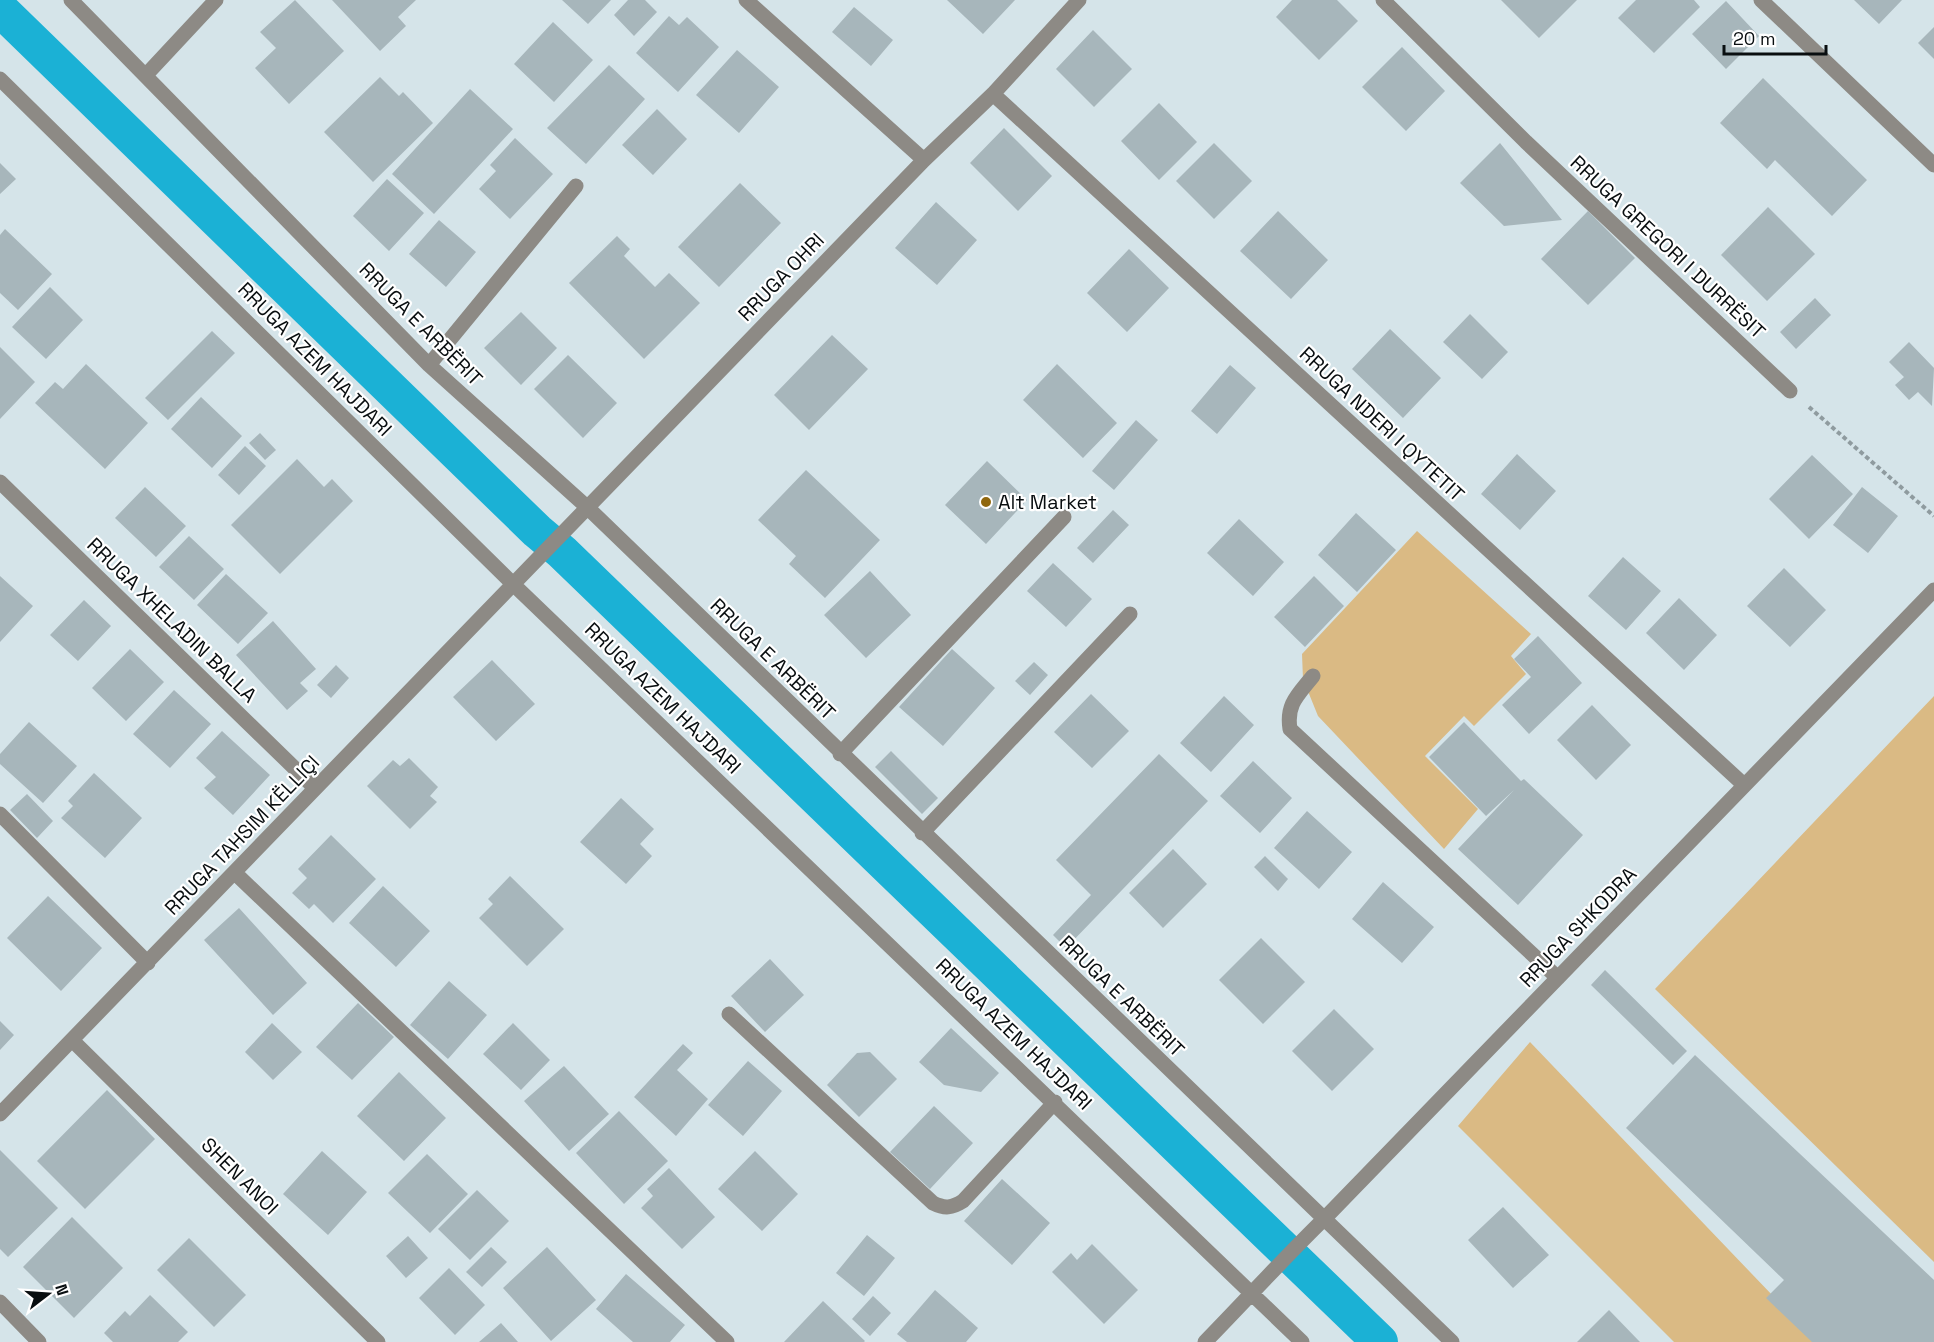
<svg xmlns="http://www.w3.org/2000/svg" width="1934" height="1342" font-family="'Space Grotesk',sans-serif">
	<style>
		.green { fill: #daba84 }
		.lines { fill: none; stroke-linecap: round; stroke-linejoin: round }
		.canal { stroke: #1bb1d5; stroke-width: 36 }
		.building { fill: #a7b6bb }
		.path { stroke: #8f9b9f; stroke-width: 4; stroke-dasharray: 4.5 3; stroke-linecap: butt }
		.minor { stroke: #8d8a85; stroke-width: 15 }
		.poi-dot { fill: #90670d; stroke: #fff; stroke-width: 2 }
		.labels { text-anchor: middle; dominant-baseline: central; stroke-width: 4.5; stroke-linejoin: round; paint-order: stroke }
		.street-label { font-size: 20px; fill: #090e10; stroke: #fff }
		.poi-label { font-size: 20px; fill: #090e10; stroke: #fff; text-anchor: start }
	</style>
	<rect width="100%" height="100%" fill="#d5e4e9"/>
	<!-- green -->
	<path class="green" d="M1417 531 1531 634 1511 656 1526 674 1474 726 1464 716 1425 756 1478 809 1444 849 1318 716 1303 679 1302 654Z
		M1934 696V1262L1655 989Z
		M1530 1042 1817 1342H1674L1458 1126Z"/>
	<g class="lines">
		<!-- canal -->
		<path class="canal" d="M0 9 537 531 562 552 1380 1342"/>
	</g>
	<!-- building -->
	<path class="building" d="M295 0 344 51 289 104 255 68 276 48 260 32Z
		M332 0H416L398 17 406 26 380 51Z
		M562 0H611L588 24Z
		M628 0H645L657 12 634 36 614 15Z
		M947 0H1015L983 34Z
		M1292 0H1337L1358 21 1319 60 1276 17Z
		M1501 0H1577L1539 38Z
		M1636 0H1694L1700 7 1654 53 1618 18Z
		M1854 0H1902L1879 24Z
		M1726 1 1759 36 1726 69 1692 34Z
		M854 7 893 40 871 66 832 32Z
		M669 16 679 25 687 17 719 47 678 92 636 53Z
		M553 22 593 60 554 102 514 64Z
		M1934 27V59L1918 43Z
		M1093 30 1132 69 1094 107 1056 69Z
		M1402 47 1445 91 1406 131 1362 87Z
		M737 50 779 87 739 133 696 95Z
		M609 65 645 99 586 164 547 128Z
		M380 77 399 96 403 92 433 123 373 182 324 132Z
		M1763 78 1867 180 1832 216 1775 160 1767 169 1720 123Z
		M470 89 513 129 434 214 392 174Z
		M1159 103 1197 142 1159 180 1121 141Z
		M657 109 687 139 653 175 622 145Z
		M1004 128 1052 176 1018 211 970 163Z
		M515 138 553 174 510 219 479 189 496 171 490 165Z
		M1214 143 1252 181 1214 219 1176 181Z
		M1500 143 1562 220 1504 226 1460 183Z
		M0 163 16 179 0 194Z
		M387 179 424 213 389 251 353 216Z
		M740 183 781 223 719 287 678 247Z
		M936 202 977 240 937 285 895 248Z
		M1768 207 1815 254 1767 301 1721 255Z
		M1278 211 1328 260 1291 299 1240 251Z
		M1588 211 1635 258 1588 305 1541 259Z
		M439 220 476 252 446 287 409 254Z
		M5 229 52 274 18 310 0 293V235Z
		M617 236 630 249 624 256 655 287 669 273 700 303 644 359 569 283Z
		M1129 249 1169 288 1127 332 1087 293Z
		M50 287 83 320 46 359 12 327Z
		M1815 298 1831 315 1796 349 1780 332Z
		M521 312 557 348 521 385 484 348Z
		M1470 314 1508 352 1482 379 1443 342Z
		M1390 329 1441 378 1403 418 1352 369Z
		M212 331 235 353 168 420 145 398Z
		M832 335 868 369 809 430 774 395Z
		M1909 342 1934 368 1932 406 1918 392 1909 400 1895 385 1904 377 1889 362Z
		M0 347 35 382 0 419Z
		M568 355 617 403 583 438 534 389Z
		M86 364 148 423 105 469 35 403 55 382 63 389Z
		M1057 364 1117 423 1083 458 1023 400Z
		M1230 365 1256 388 1217 434 1191 411Z
		M201 397 242 436 212 468 171 429Z
		M1136 420 1158 440 1114 490 1092 471Z
		M260 433 276 450 265 460 249 443Z
		M245 446 266 466 239 495 218 475Z
		M1517 454 1556 491 1520 530 1481 494Z
		M1812 455 1853 494 1809 539 1769 499Z
		M297 459 324 487 332 479 353 501 280 574 231 525Z
		M987 461 1027 500 986 544 945 505Z
		M806 470 880 540 825 598 789 564 796 556 758 520Z
		M145 487 186 526 156 557 115 518Z
		M1862 487 1898 516 1868 553 1833 525Z
		M1113 510 1129 525 1093 563 1077 548Z
		M1356 513 1396 550 1357 592 1318 555Z
		M1239 519 1284 562 1253 596 1207 553Z
		M189 536 224 569 194 600 159 567Z
		M1623 557 1661 591 1626 630 1588 596Z
		M1053 563 1092 599 1066 627 1027 591Z
		M1784 568 1826 610 1790 647 1747 606Z
		M870 571 911 615 866 658 824 615Z
		M226 574 268 613 238 644 197 605Z
		M0 576 33 606 0 642Z
		M1314 576 1344 606 1305 647 1274 617Z
		M1679 598 1717 635 1684 670 1646 633Z
		M84 600 111 626 78 661 50 635Z
		M273 621 316 669 300 683 308 691 287 710 236 655Z
		M1538 636 1582 683 1529 734 1502 705 1531 677 1514 659Z
		M130 649 164 682 126 721 92 688Z
		M952 649 995 688 943 746 899 707Z
		M492 660 535 704 496 741 453 697Z
		M1034 662 1048 675 1030 695 1015 681Z
		M336 665 349 678 331 698 317 685Z
		M174 690 211 724 170 768 133 734Z
		M1091 694 1129 731 1092 768 1054 732Z
		M1224 696 1254 725 1211 772 1180 743Z
		M1592 705 1631 745 1596 780 1557 740Z
		M29 722 77 766 43 803 0 764V754Z
		M1464 722 1521 781 1524 779 1583 835 1518 905 1458 849 1514 790 1486 816 1429 757Z
		M222 731 270 775 233 815 204 788 216 777 196 758Z
		M891 751 938 798 922 814 875 767Z
		M1159 754 1208 801 1066 948 1053 935 1091 895 1056 860Z
		M409 758 438 787 430 796 437 802 410 829 367 786 393 760 400 766Z
		M1253 761 1292 798 1260 833 1220 796Z
		M94 773 142 818 105 858 61 818 73 806 68 801Z
		M27 794 53 821 37 838 10 810Z
		M621 798 654 829 640 844 652 856 626 884 580 842Z
		M1307 811 1352 852 1319 889 1274 848Z
		M331 835 376 879 333 923 314 904 309 909 292 893 307 878 298 869Z
		M1173 849 1207 884 1163 928 1129 893Z
		M1265 856 1288 879 1278 891 1254 867Z
		M510 876 564 929 527 966 479 918 493 904 488 899Z
		M1383 882 1434 927 1402 963 1352 919Z
		M383 886 430 931 396 967 349 923Z
		M48 896 102 948 61 991 7 938Z
		M239 908 307 983 273 1015 204 940Z
		M1261 938 1305 982 1263 1024 1219 980Z
		M770 959 804 995 765 1032 731 996Z
		M1605 970 1687 1051 1673 1065 1591 985Z
		M449 981 487 1015 448 1059 410 1025Z
		M358 1003 394 1037 352 1080 316 1047Z
		M1334 1009 1374 1049 1332 1091 1292 1051Z
		M0 1021 14 1035 0 1050Z
		M272 1023 302 1052 273 1080 245 1052Z
		M513 1023 550 1060 521 1090 483 1054Z
		M951 1028 999 1073 981 1092 944 1085 919 1062Z
		M683 1044 693 1053 677 1070 708 1099 676 1136 634 1097Z
		M870 1052 897 1079 859 1117 827 1085 857 1053Z
		M1695 1055 1934 1280V1342H1812L1766 1298 1784 1280 1626 1128Z
		M748 1061 782 1091 743 1136 708 1105Z
		M564 1066 609 1114 569 1151 524 1101Z
		M399 1072 446 1118 404 1161 357 1116Z
		M107 1090 155 1139 85 1209 37 1161Z
		M934 1106 973 1143 930 1189 890 1152Z
		M619 1111 668 1161 624 1204 576 1153Z
		M0 1150 58 1208 8 1257 0 1249Z
		M322 1151 367 1192 328 1235 283 1194Z
		M755 1151 798 1194 762 1231 718 1189Z
		M427 1154 468 1194 430 1233 388 1193Z
		M669 1168 715 1217 682 1249 641 1208 653 1196 647 1189Z
		M1002 1179 1050 1223 1012 1265 964 1221Z
		M477 1190 509 1221 470 1260 438 1229Z
		M1503 1207 1549 1255 1513 1288 1468 1240Z
		M72 1217 123 1268 74 1318 23 1267Z
		M867 1235 895 1258 864 1296 836 1273Z
		M408 1236 428 1258 406 1278 386 1256Z
		M189 1238 246 1295 214 1327 157 1270Z
		M1092 1244 1138 1290 1104 1324 1052 1272 1071 1253 1077 1260Z
		M491 1247 507 1262 482 1287 466 1272Z
		M547 1247 596 1300 551 1341 503 1288Z
		M449 1268 485 1305 455 1335 419 1298Z
		M626 1274 685 1325 670 1342H633L596 1309Z
		M935 1290 978 1328 966 1342H907L897 1334Z
		M150 1295 188 1332 178 1342H113L104 1333 125 1311 130 1316Z
		M873 1296 891 1313 870 1336 852 1319Z
		M823 1301 865 1341 864 1342H784Z
		M1609 1310 1640 1342H1577Z
		M501 1323 518 1342H479Z"/>
	<g class="lines">
		<!-- path -->
		<path class="path" d="M1809 407 1934 516"/>
		<!-- minor -->
		<path class="minor" d="M71 0 429 365 587 507 1452 1342
			M746 0 924 160
			M1383 0 1526 142 1790 391
			M1761 0 1934 165
			M146 75 216 0
			M0 79 514 585 1302 1342
			M993 94 1743 784
			M429 365 576 186
			M0 482 315 788
			M1313 676C1298 695 1286 704 1290 729L1558 978
			M840 754 1064 517
			M0 814 148 963
			M922 833 1130 614
			M235 873 727 1342
			M729 1014 933 1203C945 1209 952 1208 963 1201L1055 1102
			M72 1040 378 1342
			M0 1114 924 160 993 94 1079 0
			M0 1302 39 1342
			M1205 1342C1245 1301 1283 1259 1324 1219L1934 590"/>
	</g>
	<!-- markers -->
	<circle class="poi-dot" cx="986" cy="502" r="6"/>
	<g class="labels">
		<!-- street labels -->
		<g class="street-label">
			<text transform="translate(1668 247) rotate(43)">RRUGA GREGORI I DURRËSIT</text>
			<text transform="translate(781 277) rotate(-46)">RRUGA OHRI</text>
			<text transform="translate(421 324) rotate(45)">RRUGA E ARBËRIT</text>
			<text transform="translate(315 359) rotate(45)">RRUGA AZEM HAJDARI</text>
			<text transform="translate(1382 424) rotate(43)">RRUGA NDERI I QYTETIT</text>
			<text transform="translate(172 620) rotate(44)">RRUGA XHELADIN BALLA</text>
			<text transform="translate(773 659) rotate(44)">RRUGA E ARBËRIT</text>
			<text transform="translate(663 698) rotate(44)">RRUGA AZEM HAJDARI</text>
			<text transform="translate(242 835) rotate(-46)">RRUGA TAHSIM KËLLIÇI</text>
			<text transform="translate(1578 927) rotate(-46)">RRUGA SHKODRA</text>
			<text transform="translate(1122 996) rotate(44)">RRUGA E ARBËRIT</text>
			<text transform="translate(1014 1034) rotate(44)">RRUGA AZEM HAJDARI</text>
			<text transform="translate(240 1176) rotate(45)">SHEN ANOI</text>
		</g>
		<!-- poi labels -->
		<g class="poi-label">
			<text x="998" y="502">Alt Market</text>
		</g>
	</g>
	<!-- north arrow -->
	<g transform="translate(48 1294) rotate(73)" stroke="#ffffff" stroke-width="4.5" paint-order="stroke">
	<path d="M0-4.5L10 22L0 15L-10 22Z" fill="#090e10"/>
	<text y="-9" font-size="16" font-weight="bold" text-anchor="middle" fill="#090e10">N</text>
	</g>
	<!-- scale -->
	<path d="M1724 45v9h102v-9" fill="none" stroke="#090e10" stroke-width="3"/>
	<text x="1733" y="45" font-size="18" fill="#090e10" stroke="#ffffff" stroke-width="4.5" paint-order="stroke">20 m</text>
</svg>
